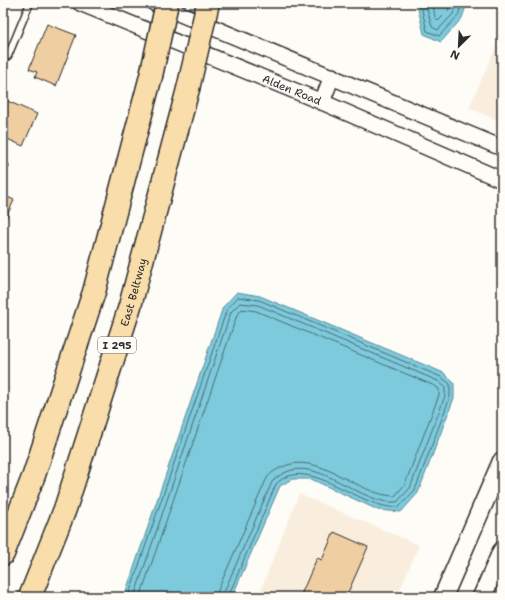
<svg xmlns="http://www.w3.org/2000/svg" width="505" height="600" font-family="'Shantell Sans',sans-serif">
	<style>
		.built { fill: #f9eedd }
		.water { fill: #7dcadc; stroke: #5c8a95 }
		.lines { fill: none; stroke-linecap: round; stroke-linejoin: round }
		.shore { stroke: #4c6b72; stroke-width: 1 }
		.building { fill: #efcea1; stroke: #2b2b2b }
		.service-casing { stroke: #2b2b2b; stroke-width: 9 }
		.tertiary-casing { stroke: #2b2b2b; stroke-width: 18 }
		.secondary-casing { stroke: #2b2b2b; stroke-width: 21 }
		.motorway-casing { stroke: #2b2b2b; stroke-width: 25 }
		.service { stroke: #fdfcf7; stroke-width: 6 }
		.tertiary { stroke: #fdfcf7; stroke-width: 15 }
		.secondary { stroke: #fdfcf7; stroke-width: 18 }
		.motorway { stroke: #f9deab; stroke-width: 22 }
		.motorway-bridge-casing { stroke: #2b2b2b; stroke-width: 25; stroke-linecap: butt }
		.motorway-bridge { stroke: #f9deab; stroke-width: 22 }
		.labels { text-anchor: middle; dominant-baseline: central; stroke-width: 3.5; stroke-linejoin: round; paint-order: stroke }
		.shield { fill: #fdfcf7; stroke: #6a6a68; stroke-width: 1 }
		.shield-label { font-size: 10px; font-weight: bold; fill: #2b2b2b }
		.street-label { font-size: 11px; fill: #2b2b2b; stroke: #fdfcf7 }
	</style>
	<rect width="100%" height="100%" fill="#fdfcf7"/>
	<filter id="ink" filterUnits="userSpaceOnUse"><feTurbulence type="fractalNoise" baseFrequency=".025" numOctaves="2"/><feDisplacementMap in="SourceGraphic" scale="8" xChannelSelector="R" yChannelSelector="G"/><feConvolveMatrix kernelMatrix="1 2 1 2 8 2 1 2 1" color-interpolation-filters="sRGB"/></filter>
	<g filter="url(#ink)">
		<!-- built -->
		<path class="built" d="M502 33V122L469 108Z
			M299 494 419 545 397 597H258Z"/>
		<!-- water -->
		<path class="water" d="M419 3H467L462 18 441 42 424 34 418 9Z
			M237 292 260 296 444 373 454 383V398L418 493 401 512 378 510 311 479H292L280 486 232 597H124L223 307Z"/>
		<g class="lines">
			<!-- shore -->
			<path class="shore" d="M423 3 422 10 427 31 439 36 458 16 462 3
				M428 3 427 9 432 27 438 30 453 14 457 3
				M434 3C434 9 433 17 438 21L448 11 451 3
				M128 597 227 309 238 297 259 300 441 377 450 384V397L415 490 399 507C363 512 307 452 276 484L228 597
				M134 597 231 312 240 303 258 305 438 381 445 387V396L410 488 397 502C362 506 318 455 284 473 279 476 275 478 272 482L224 592 223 597
				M140 597 237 315 242 309 256 311 435 386 439 389V395L405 484 395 496C357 496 318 448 280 468 274 471 269 474 266 480L218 590 217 597"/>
		</g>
		<!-- building -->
		<path class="building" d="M47 24 76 35 56 86 35 77 37 72 29 69Z
			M3 99 37 114 23 146 3 137Z
			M3 195 14 200 3 225Z
			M334 532 368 547 346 597H300L317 558 322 560Z"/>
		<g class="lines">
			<!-- service casing -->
			<g class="service-casing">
				<path id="service" d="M8 56 30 3
					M3 165 5 166"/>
			</g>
			<!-- tertiary casing -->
			<g class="tertiary-casing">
				<g id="tertiary">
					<path id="s1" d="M80 3 322 102 502 180"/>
					<path d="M154 3 502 148"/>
					<path d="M322 102 332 76"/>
				</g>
			</g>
			<!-- secondary casing -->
			<g class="secondary-casing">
				<path id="secondary" d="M443 597 502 461
					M482 597 502 551"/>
			</g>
			<!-- motorway casing -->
			<g class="motorway-casing">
				<g id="motorway">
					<path d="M3 554 34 475 94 292 151 76"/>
					<path id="s2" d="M30 597 65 509 130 306 188 89"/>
				</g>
			</g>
			<!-- service -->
			<use href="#service" class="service"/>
			<!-- tertiary -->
			<use href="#tertiary" class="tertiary"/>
			<!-- secondary -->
			<use href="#secondary" class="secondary"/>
			<!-- motorway -->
			<use href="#motorway" class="motorway"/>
			<!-- motorway-bridge casing -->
			<g class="motorway-bridge-casing">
				<path id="motorway-bridge" d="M151 76 167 3
					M188 89 208 3"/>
			</g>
			<!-- motorway-bridge -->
			<use href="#motorway-bridge" class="motorway-bridge"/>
		</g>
	</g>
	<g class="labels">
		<!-- shield labels -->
		<rect class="shield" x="98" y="337" width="38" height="16" rx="3"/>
		<g class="shield-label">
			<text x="117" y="345">I 295</text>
		</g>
		<!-- street labels -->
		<g class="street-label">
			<text stroke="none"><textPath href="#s1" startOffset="229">Alden Road</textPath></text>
			<text stroke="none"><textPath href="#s2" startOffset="322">East Beltway</textPath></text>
		</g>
	</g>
	<!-- margin -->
	<rect width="505" height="600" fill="none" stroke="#fdfcf7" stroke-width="16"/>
	<rect x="8" y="8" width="489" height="584" fill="none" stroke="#2b2b2b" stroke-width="1.5" filter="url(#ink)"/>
	<!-- north arrow -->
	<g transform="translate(459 46) rotate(204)" stroke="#fdfcf7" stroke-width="3" paint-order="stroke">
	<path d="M0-3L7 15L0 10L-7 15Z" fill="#2b2b2b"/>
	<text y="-6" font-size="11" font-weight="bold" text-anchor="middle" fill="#2b2b2b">N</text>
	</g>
</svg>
